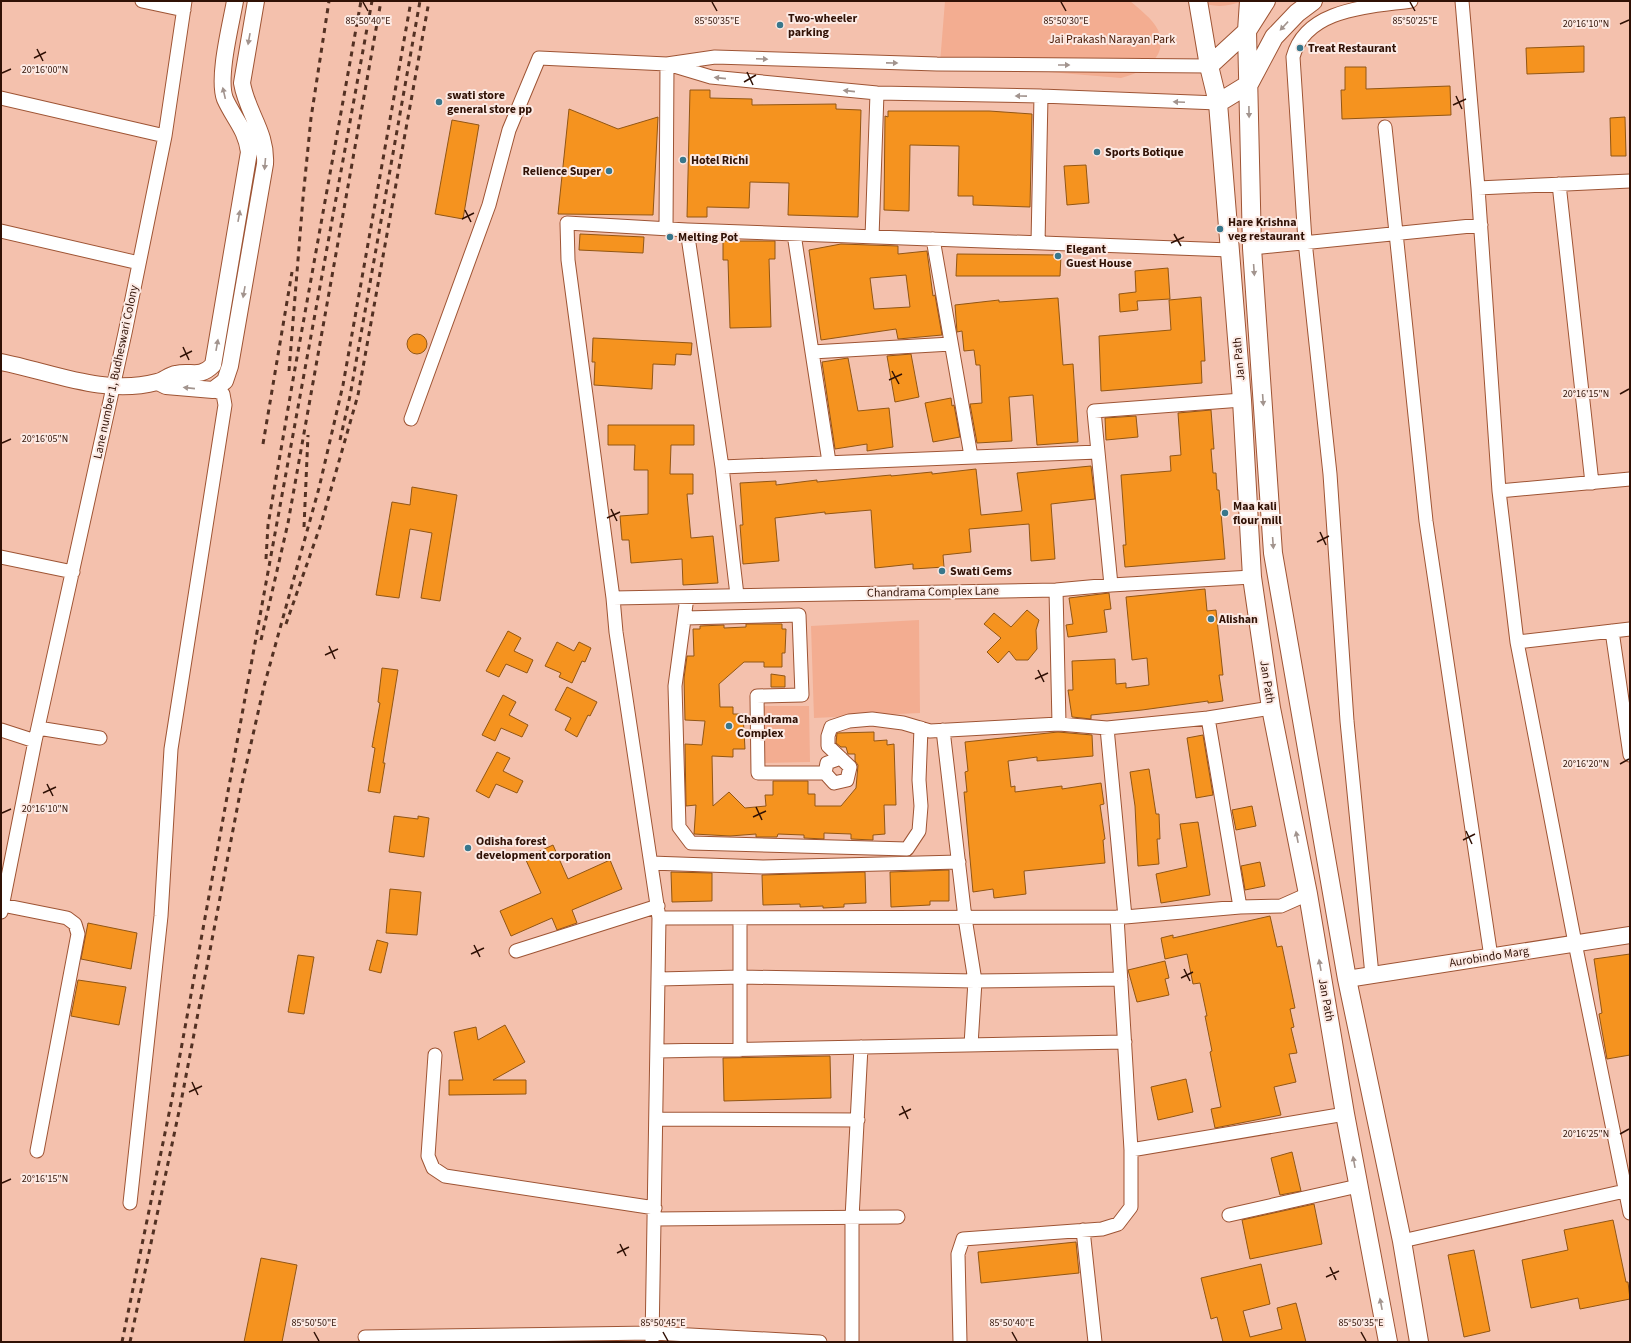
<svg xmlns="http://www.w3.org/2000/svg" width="1631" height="1343" font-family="'Source Sans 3',sans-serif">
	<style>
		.green { fill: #f3ad91 }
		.building { fill: #f5931f; stroke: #925614; fill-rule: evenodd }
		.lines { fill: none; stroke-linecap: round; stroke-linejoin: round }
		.minor-casing { stroke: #9e5434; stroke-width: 15 }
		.tertiary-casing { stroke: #9e5434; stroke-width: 18 }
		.secondary-casing { stroke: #9e5434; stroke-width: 20 }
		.minor { stroke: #fff; stroke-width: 13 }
		.tertiary { stroke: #fff; stroke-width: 16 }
		.secondary { stroke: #fff; stroke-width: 18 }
		.rail { stroke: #533123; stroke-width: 3; stroke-dasharray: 5 5; stroke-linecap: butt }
		.oneway { fill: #a2948e }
		.ticks { fill: none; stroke: #301105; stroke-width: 1.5 }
		.poi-dot { fill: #38778c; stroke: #fceae4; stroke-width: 1.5 }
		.labels { text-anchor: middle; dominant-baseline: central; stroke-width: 4; stroke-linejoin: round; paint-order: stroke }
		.poi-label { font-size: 12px; font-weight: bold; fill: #301105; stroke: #fceae4; text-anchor: start }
		.park-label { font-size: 12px; fill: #481904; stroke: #fceae4 }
		.street-label { font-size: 12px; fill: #301105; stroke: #fceae4 }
		.ticks-label { font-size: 10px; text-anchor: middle; fill: #301105; stroke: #fceae4; stroke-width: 4; stroke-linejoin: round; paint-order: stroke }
	</style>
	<rect width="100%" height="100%" fill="#f4c1ad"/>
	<!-- green -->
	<path class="green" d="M945 1H1130C1139 9 1153 19 1158 30 1170 57 1142 73 1121 78L940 63Z
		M1198 1H1243C1228 7 1213 8 1198 1Z
		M919 620 920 713 814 718 811 626Z
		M761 706H809L810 762 762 763Z"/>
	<!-- building -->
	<path class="building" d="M1584 46V72L1527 74 1526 48Z
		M1345 67H1366V89L1450 86 1451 115 1342 119 1341 90H1345Z
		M690 90H710V98L752 99V105L836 104V109L861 110 858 217 788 215 789 183 750 182 749 208 707 207V217H687Z
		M569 109 618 129 658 117 653 215 558 214Z
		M888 111H989L1032 114 1030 207 973 205V196H958L959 146 910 145 909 211 884 210 885 116 888 117Z
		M1625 117 1626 156H1611L1610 118Z
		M452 120 479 125 463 219 435 214Z
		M1086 165 1089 203 1067 205 1064 166Z
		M580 234 644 237 643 253 579 250Z
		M723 241H775V259H769L771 327 730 328 728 260H723Z
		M841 244 898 246V254L927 251 933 296 935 295 942 335 898 339 896 329 821 340 809 250ZM906 275 910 307 874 309 870 278Z
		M957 254 1061 255 1060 276H956Z
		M1168 268 1170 299 1137 301 1138 310 1120 312 1119 294 1136 292 1135 271Z
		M1201 297 1205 361H1201L1202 383 1101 391 1099 336 1171 330 1169 300Z
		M1058 298 1063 365 1073 364 1078 442 1037 445 1033 395 1009 397 1012 441 977 443 970 404 982 403 980 365H976L974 350 964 351 962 331 957 332 955 305 999 300V302Z
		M407 344a10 10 0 1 1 20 0a10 10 0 1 1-20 0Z
		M593 338 692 343 691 355 676 354 675 365 653 364 652 389 594 385 595 362H592Z
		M911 354 919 397 895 402 887 356Z
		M848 358 858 411 889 408 893 447 867 451V444L835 449 822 362Z
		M951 398 952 406 954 405 960 437 933 442 925 403Z
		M1211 410 1214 449H1211L1213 473H1216L1217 490H1219L1225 559 1125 567 1123 545H1126L1121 475 1171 471 1170 456 1181 455 1178 413Z
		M1136 416 1138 437 1106 440 1105 418Z
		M608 425H694V445H671L670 474H693V494H687L691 538 713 536 718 583 683 585 682 559 631 563 629 540H622L620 516 648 514V470H634L635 445H608Z
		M1091 466 1095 499 1051 504 1055 559 1031 561 1029 524 969 529 971 552 943 555 944 567 913 569V564L875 568 871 510 825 514V512L775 518 779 561 743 564 740 525H743L740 483 776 481V485L817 480V482L891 475V476L932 472V474L976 469 981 515 1022 511 1017 473Z
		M412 487 457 495 440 601 421 598 432 533 410 529 399 598 376 595 392 502 410 505Z
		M1205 589 1207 611 1216 610 1223 675H1219L1223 701 1208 703V701L1142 710 1091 715V719L1072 717 1068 690H1073L1072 661 1115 659 1116 684 1126 683V688L1149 685 1147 658 1132 660 1126 597Z
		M1109 593 1111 609 1104 610 1107 632 1068 637 1066 625 1073 624 1069 598Z
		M1027 610 1039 620 1036 630 1037 649 1028 660H1016L1009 651 998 663 987 652 1001 638 984 624 994 613 1011 627Z
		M746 624H782V629H786L785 653H782V667H764V662H744L719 684 720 707H733V714H743L745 749H733V757L712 756 713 806 729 792 745 808 766 806 765 795H773V781H808V794H815V806H841L856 788 858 765 855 761V754H848L846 747H841L836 743 837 733 874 732V741L887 740V745L894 744 896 805H884L885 834 873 835V840L851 839V834L824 833V839L804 838V835L778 834 777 837H756V834L730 836 694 834 696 805 686 806 685 744 702 745 705 721 685 720 684 678 687 656H694L693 629H700V626L724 625V628L746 627Z
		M508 631 521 638 514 651 533 660 527 673 506 664 499 677 486 671Z
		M557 642 574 651 579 642 591 648 585 662 582 661 572 683 559 677 561 673 545 666Z
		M382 668 398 670 383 763H385L380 793 368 791 375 748 372 747 380 703 378 702Z
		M771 674 785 676V687H771Z
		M567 687 597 702 590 716 588 715 577 737 565 730 571 718 555 710Z
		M503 695 516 702 509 715 528 725 522 737 501 728 495 741 482 735Z
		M1058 732 1092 735 1093 756 1037 761V757L1008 761 1011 787 1015 786V792L1062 786V789L1101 783 1104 804 1100 805 1105 839 1103 840 1105 863 1024 871 1026 894 994 898 993 889 973 892 964 792H967L965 772 968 771 965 742Z
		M1203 735 1213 795 1196 798 1187 738Z
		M497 752 510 758 503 771 523 781 517 793 496 784 489 798 476 791Z
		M1149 769 1156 814H1159L1160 839H1157L1159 864 1138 866 1135 806 1130 772Z
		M1252 806 1256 826 1236 830 1232 810Z
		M394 816 418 819V816L429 818 424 857 389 852Z
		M1198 822 1210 895 1161 903 1156 874 1187 867 1180 824Z
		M553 845 568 879 610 860 622 889 572 910 577 923 557 930 552 918 511 936 500 911 541 893 525 858Z
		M1260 862 1265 886 1245 890 1241 866Z
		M949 870V901H930V905L891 907 890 872Z
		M671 872 712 873V901L672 902Z
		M865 872 866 903 844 904V907L823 908V906L800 907V904L763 905 762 875Z
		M390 889 421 892 417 935 386 933Z
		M1270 916 1277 947 1282 946 1295 1008 1290 1009 1294 1027 1291 1028 1297 1053 1289 1054 1296 1082 1274 1087 1281 1115 1215 1128 1211 1109 1221 1107 1210 1052 1212 1051 1205 1016H1207L1200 983 1193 984 1187 954 1165 959 1161 938 1173 935V938Z
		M88 923 137 933 131 969 81 959Z
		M377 940 388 943 381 973 369 970Z
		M1630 954V1055L1607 1059 1599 1014 1602 1013 1594 959Z
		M298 955 314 957 304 1014 288 1012Z
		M1165 961 1169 978 1165 979 1169 995 1137 1002 1128 970Z
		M78 980 126 987 119 1025 71 1016Z
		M505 1025 525 1062 493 1080H526V1094L449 1095V1080H463L454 1032 476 1027 478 1040Z
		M830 1056 831 1098 724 1101 723 1058Z
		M1186 1079 1193 1112 1158 1120 1151 1087Z
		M1292 1152 1301 1191 1280 1195 1271 1158Z
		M1314 1204 1322 1244 1250 1259 1242 1220Z
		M1613 1220 1626 1282H1628L1630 1299 1580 1309 1578 1298 1531 1308 1522 1260 1568 1250 1564 1230Z
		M1076 1242 1079 1273 981 1283 978 1252Z
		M1474 1250 1490 1331 1464 1337 1448 1255Z
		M261 1258 297 1265 282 1342H244Z
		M1261 1264 1270 1304 1243 1311 1250 1337 1282 1329 1277 1308 1296 1303 1306 1342H1223L1217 1317 1211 1319 1201 1278Z"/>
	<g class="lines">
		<!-- minor casing -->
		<g class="minor-casing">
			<path id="minor" d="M142 1 184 10
				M1462 1 1478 188 1499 491 1517 642 1575 943 1630 1213
				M671 65 711 77 877 93 1041 96 1218 103
				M1 98 165 136
				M1385 127 1426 521 1491 957
				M1559 184 1592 483
				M1478 188 1630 181
				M666 229 667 64
				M687 230 722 467 737 595
				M1 231 139 263
				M794 234 812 352
				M872 237 877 93
				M933 239 971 456
				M1038 243 1041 96
				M1252 248 1481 225
				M411 419 489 205 509 130 539 58 667 64 715 57 937 64 1209 66
				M829 462 812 352 951 344
				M722 467 1098 452
				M1499 491 1630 479
				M1 557 73 572
				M1111 585 1094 411 1242 400
				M1056 590 1059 724
				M687 597 675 686 679 827 691 843 907 849 919 831 921 806 919 780 921 728
				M613 598 1056 590 1111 585 1252 577
				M685 618 799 615 802 695 757 696 758 773H825
				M1612 631 1630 755
				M1517 642 1630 629
				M1208 718 1240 907
				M38 728 100 738
				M1107 728 1125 917
				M1 730 35 741 1 912
				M943 730 965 918 975 981 971 1045
				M35 741 125 333 165 136 185 1
				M841 758 827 763 825 773 834 783 847 780 850 767 828 746V736L831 727 849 721 872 719 903 723 930 731 1059 724 1107 728 1208 718 1271 708
				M651 863 763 867 959 862
				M2 905 67 918 75 924 78 934 37 1151
				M1117 917 1131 1150 1345 1114
				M659 918 1125 917 1240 907 1281 906 1308 894
				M740 918V1050
				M516 951 658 906
				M1372 975 1347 721 1330 474 1305 241 1293 57C1306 8 1369 7 1411 1
				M659 979 741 977 975 981 1121 979
				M658 1051 1125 1042
				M435 1055 428 1156 433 1168 445 1176 655 1208
				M656 1119 858 1120
				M130 1203 161 916 171 749 225 405 223 394 213 390
				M1229 1215 1358 1186
				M655 1219 898 1217
				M1083 1230 1095 1342
				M1402 1241 1625 1191
				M365 1337 653 1333 820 1342
				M652 1342 659 918 616 632 613 598 568 260 567 223 687 230 1230 250
				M852 1342V1218L861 1047
				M960 1342 958 1254 963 1239 1102 1229 1118 1224 1131 1207V1150"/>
		</g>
		<!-- tertiary casing -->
		<g class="tertiary-casing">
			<path id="tertiary" d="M1 362C52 372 104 396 157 382 163 381 169 375 176 374 191 370 199 379 213 365L249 152C246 129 234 119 225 99 217 78 231 24 235 1
				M158 382 166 386 213 390 225 381 230 366 265 164C267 132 247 113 242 83L256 1
				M1347 979 1630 935"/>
		</g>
		<!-- secondary casing -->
		<g class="secondary-casing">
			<path id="secondary" d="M1198 1 1209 66 1218 103 1242 400 1252 577 1271 708 1308 894 1345 1114 1388 1342
				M1249 1 1247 31 1252 248 1273 553 1347 979 1402 1241 1419 1342
				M1209 66 1247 31 1266 1
				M1218 103 1249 84 1274 37 1297 13 1313 1"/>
		</g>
		<!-- minor -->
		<use href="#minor" class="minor"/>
		<!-- tertiary -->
		<use href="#tertiary" class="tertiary"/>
		<!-- secondary -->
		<use href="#secondary" class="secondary"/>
		<!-- rail -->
		<path class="rail" d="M289 371 303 198 311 118 329 1
			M340 440 350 396 420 1
			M263 444 292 272
			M304 527 308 435
			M266 559 268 525 294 374 361 1
			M286 624 321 524 358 395 429 1
			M261 640 288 523 381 1
			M122 1342 172 1099 372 1
			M130 1342 181 1102 241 788 264 686 319 488 343 385 411 1"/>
	</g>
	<!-- one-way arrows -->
	<defs><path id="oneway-solid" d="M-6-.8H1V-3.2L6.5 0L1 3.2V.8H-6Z"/></defs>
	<g class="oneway">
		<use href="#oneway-solid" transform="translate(1284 26) rotate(133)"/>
		<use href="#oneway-solid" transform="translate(249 39) rotate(100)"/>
		<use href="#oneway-solid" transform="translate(762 59) rotate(2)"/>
		<use href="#oneway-solid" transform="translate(892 63) rotate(1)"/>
		<use href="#oneway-solid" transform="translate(1064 65)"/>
		<use href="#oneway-solid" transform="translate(720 78) rotate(-174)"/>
		<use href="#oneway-solid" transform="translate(849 91) rotate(-174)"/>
		<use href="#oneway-solid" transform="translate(224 93) rotate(-103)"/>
		<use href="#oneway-solid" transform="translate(1021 96) rotate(-179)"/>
		<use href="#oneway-solid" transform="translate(1179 102) rotate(-178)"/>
		<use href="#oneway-solid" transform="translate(1249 112) rotate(89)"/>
		<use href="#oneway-solid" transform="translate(265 164) rotate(95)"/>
		<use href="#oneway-solid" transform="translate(239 216) rotate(-80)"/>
		<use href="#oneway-solid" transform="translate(1254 270) rotate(86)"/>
		<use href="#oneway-solid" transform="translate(244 292) rotate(100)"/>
		<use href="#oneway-solid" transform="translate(217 345) rotate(-80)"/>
		<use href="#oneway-solid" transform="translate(189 388) rotate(-174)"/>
		<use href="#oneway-solid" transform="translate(1263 400) rotate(86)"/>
		<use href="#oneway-solid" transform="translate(1273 543) rotate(86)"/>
		<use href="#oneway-solid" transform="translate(1297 837) rotate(-101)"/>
		<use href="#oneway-solid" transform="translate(1320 965) rotate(-100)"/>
		<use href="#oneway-solid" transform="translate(1354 1162) rotate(-100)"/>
		<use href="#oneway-solid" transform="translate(1381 1304) rotate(-101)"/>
	</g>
	<!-- ticks -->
	<path class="ticks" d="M363 2 368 11M712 2 717 11M1061 2 1066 11M1410 2 1415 11M1620 24 1629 20M37 49 43 61M34 58 46 52M747 72 753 85M2 73 11 69M744 82 756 75M1456 96 1462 109M1453 105 1466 99M465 210 471 222M462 219 474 213M1174 234 1181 246M1171 243 1184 237M183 347 189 360M180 357 192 351M892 371 899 384M889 380 902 374M1620 394 1629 389M2 443 11 439M611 509 617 521M607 518 620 512M1320 532 1326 545M1317 542 1329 536M329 646 335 659M325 655 338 649M1038 670 1044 682M1035 679 1048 673M1620 764 1629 759M47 784 53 796M43 793 56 787M756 807 762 820M2 813 11 809M753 817 766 811M1466 831 1472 844M1463 840 1475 834M474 945 480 957M471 954 484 948M1184 969 1190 981M1181 978 1193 972M192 1082 198 1095M189 1092 202 1086M902 1106 908 1119M899 1115 911 1109M1620 1134 1629 1129M2 1183 11 1179M620 1244 626 1256M617 1253 629 1247M1330 1267 1336 1280M1326 1277 1339 1271M314 1332 319 1341M663 1332 668 1341M1012 1332 1017 1341M1361 1332 1366 1341"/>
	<!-- markers -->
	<g class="poi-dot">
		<circle cx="780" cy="25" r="4"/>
		<circle cx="1300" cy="48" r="4"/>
		<circle cx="439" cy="102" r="4"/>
		<circle cx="1097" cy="152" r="4"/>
		<circle cx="683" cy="160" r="4"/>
		<circle cx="609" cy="171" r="4"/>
		<circle cx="1220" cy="229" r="4"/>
		<circle cx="670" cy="237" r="4"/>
		<circle cx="1058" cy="256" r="4"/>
		<circle cx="1225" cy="513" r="4"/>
		<circle cx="942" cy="571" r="4"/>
		<circle cx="1211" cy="619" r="4"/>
		<circle cx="729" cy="726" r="4"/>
		<circle cx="468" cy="848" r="4"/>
	</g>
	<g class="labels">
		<!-- poi labels -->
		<g class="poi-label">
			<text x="788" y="18">Two-wheeler<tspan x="788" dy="14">parking</tspan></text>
			<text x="1308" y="48">Treat Restaurant</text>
			<text x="447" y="95">swati store<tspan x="447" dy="14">general store pp</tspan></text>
			<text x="1105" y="152">Sports Botique</text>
			<text x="691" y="160">Hotel Richi</text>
			<text x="601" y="171" text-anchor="end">Relience Super</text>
			<text x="1228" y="222">Hare Krishna<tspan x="1228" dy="14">veg restaurant</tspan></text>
			<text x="678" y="237">Melting Pot</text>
			<text x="1066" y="249">Elegant<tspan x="1066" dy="14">Guest House</tspan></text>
			<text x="1233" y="506">Maa kali<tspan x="1233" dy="14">flour mill</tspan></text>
			<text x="950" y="571">Swati Gems</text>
			<text x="1219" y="619">Alishan</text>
			<text x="737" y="719">Chandrama<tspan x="737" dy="14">Complex</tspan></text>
			<text x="476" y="841">Odisha forest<tspan x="476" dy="14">development corporation</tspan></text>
		</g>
		<!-- park labels -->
		<g class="park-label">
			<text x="1112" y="39">Jai Prakash Narayan Park</text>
		</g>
		<!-- street labels -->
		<g class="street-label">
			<text transform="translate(1239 359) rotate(-95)">Jan Path</text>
			<text transform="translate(116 372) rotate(-78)">Lane number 1, Budheswari Colony</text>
			<text transform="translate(933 592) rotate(-1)">Chandrama Complex Lane</text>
			<text transform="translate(1267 682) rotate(81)">Jan Path</text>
			<text transform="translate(1489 957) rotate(-9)">Aurobindo Marg</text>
			<text transform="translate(1326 1000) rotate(80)">Jan Path</text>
		</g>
	</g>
	<g class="ticks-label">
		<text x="368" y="24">85°50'40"E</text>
		<text x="1415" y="24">85°50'25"E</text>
		<text x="717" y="24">85°50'35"E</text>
		<text x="1066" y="24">85°50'30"E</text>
		<text x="1586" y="27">20°16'10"N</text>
		<text x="45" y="73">20°16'00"N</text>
		<text x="1586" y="397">20°16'15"N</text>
		<text x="45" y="442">20°16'05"N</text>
		<text x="1586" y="767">20°16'20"N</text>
		<text x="45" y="812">20°16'10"N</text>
		<text x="1586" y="1137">20°16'25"N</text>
		<text x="45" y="1182">20°16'15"N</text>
		<text x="314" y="1326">85°50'50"E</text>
		<text x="663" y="1326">85°50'45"E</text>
		<text x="1012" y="1326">85°50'40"E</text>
		<text x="1361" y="1326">85°50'35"E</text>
	</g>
	<!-- border -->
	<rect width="1631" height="1343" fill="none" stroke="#301105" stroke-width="4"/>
</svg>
